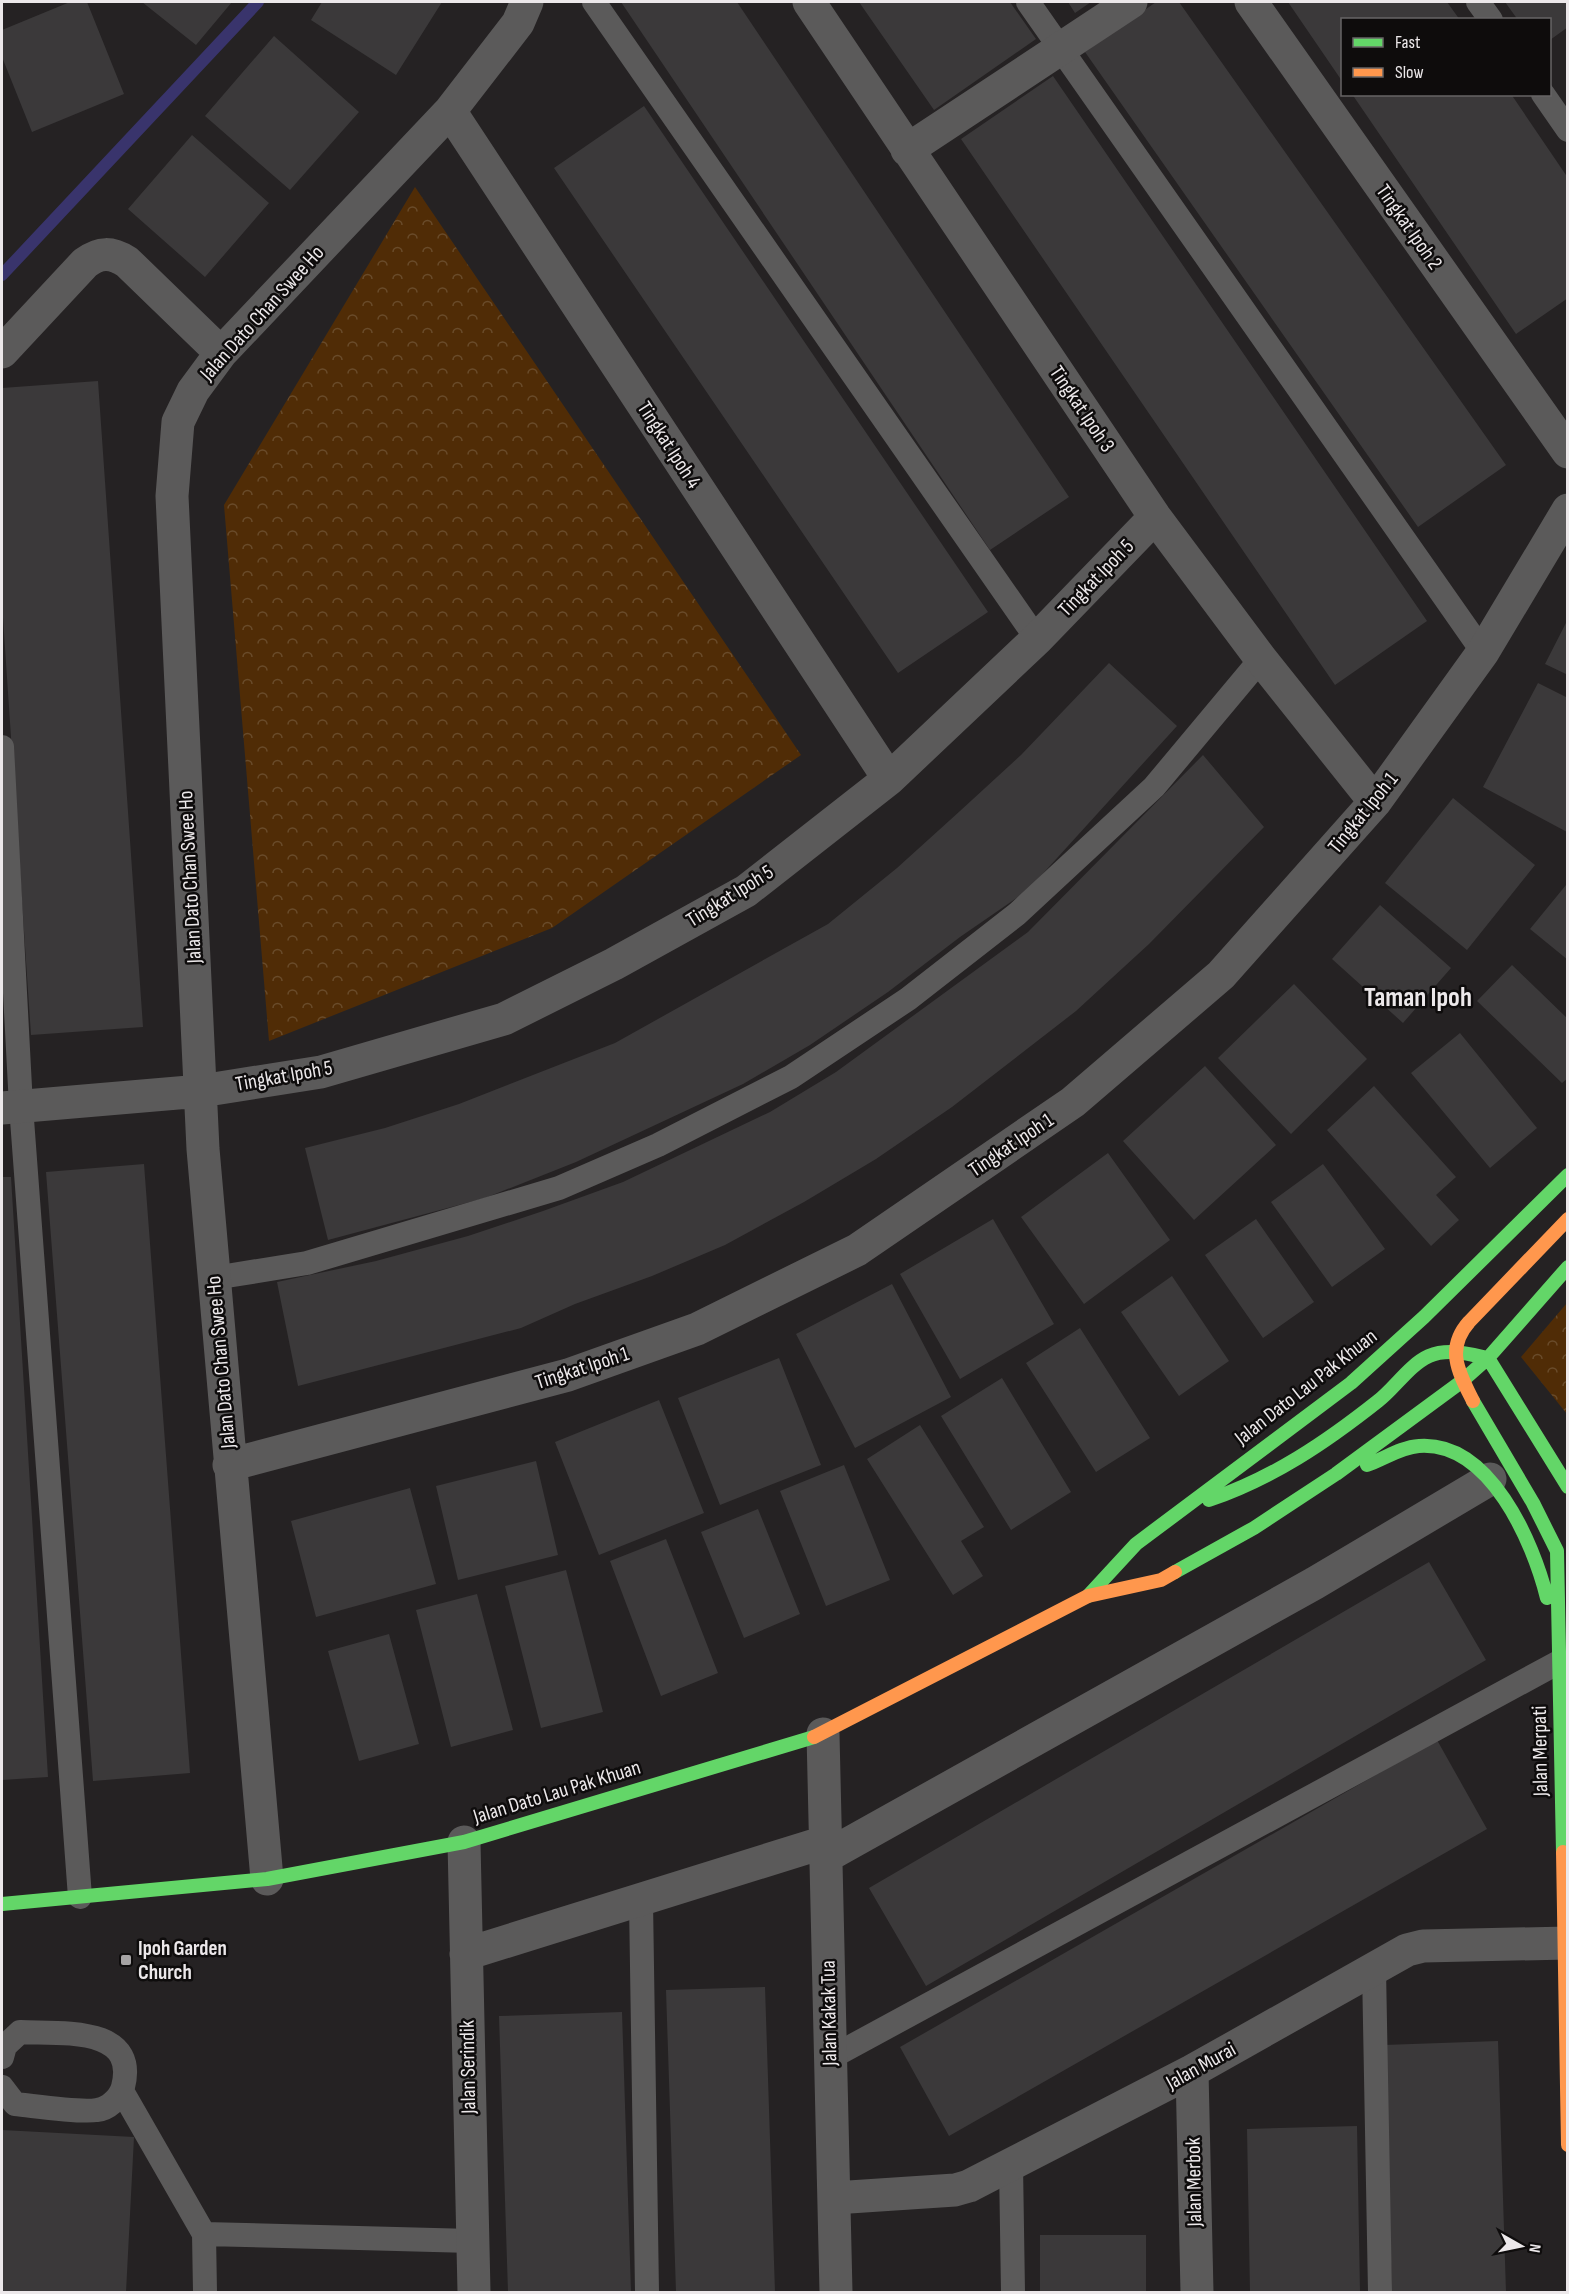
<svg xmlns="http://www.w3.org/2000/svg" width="1569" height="2294" font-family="'Sofia Sans Condensed',sans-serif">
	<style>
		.park { fill: url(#park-crowns) }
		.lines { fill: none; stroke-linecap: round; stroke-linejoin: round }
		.stream { stroke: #39346c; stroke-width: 12 }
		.building { fill: #3b393a }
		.lane { stroke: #5b5a5a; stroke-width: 24 }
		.street { stroke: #5b5a5a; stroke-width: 33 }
		.fast { stroke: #63d668; stroke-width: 14 }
		.slow { stroke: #ff974d; stroke-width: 14 }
		.poi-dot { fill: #a6a3a4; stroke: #0e0c0c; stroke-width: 2 }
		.labels { text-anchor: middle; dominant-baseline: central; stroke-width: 5; stroke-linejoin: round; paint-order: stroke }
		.street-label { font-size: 21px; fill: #ece8ea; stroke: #0e0c0c }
		.poi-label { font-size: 21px; font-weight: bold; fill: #ece8ea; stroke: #0e0c0c; text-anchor: start }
		.district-label { font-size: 27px; font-weight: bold; fill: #ece8ea; stroke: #0e0c0c }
	</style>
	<defs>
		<pattern id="park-crowns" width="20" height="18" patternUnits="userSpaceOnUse" patternTransform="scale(1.5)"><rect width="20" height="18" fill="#502c06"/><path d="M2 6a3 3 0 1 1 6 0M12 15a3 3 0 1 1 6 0" fill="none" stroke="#694b2a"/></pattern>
	</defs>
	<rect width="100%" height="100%" fill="#252223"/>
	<!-- park -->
	<path class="park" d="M415 187 801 755 552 928 269 1041 224 505Z
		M1567 1303V1414L1521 1357Z"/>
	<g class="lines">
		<!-- stream -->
		<path class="stream" d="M2 275 258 2"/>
	</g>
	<!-- building -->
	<path class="building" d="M70 2H87L124 94 32 132 2 57V30Z
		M142 2H232L196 45Z
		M322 2H442L396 75 311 20Z
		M621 2H737L1069 497 990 550Z
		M859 2H1010L1036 39 934 110Z
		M1068 2H1091L1075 13Z
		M1156 2H1179L1506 465 1418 527 1085 52Z
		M1288 2H1447L1460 20H1342V81Z
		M1505 2H1568V27L1550 40V20H1518Z
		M274 36 359 112 290 190 205 116Z
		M1053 76 1427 621 1335 685 961 139Z
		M1352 94H1511L1568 178V298L1516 334Z
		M644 106 988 612 898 673 554 168Z
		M192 135 269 203 205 277 128 209Z
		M98 381 143 1027 31 1035 2 603V388Z
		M1568 619V675L1545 664Z
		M1109 663 1177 726 1028 890 960 937 888 992 810 1045 743 1084 576 1162 485 1198 328 1240 305 1148 385 1128 459 1104 615 1043 828 924 897 868 960 811 1021 755Z
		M1538 683 1568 698 1567 832 1483 787Z
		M1203 755 1264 827 1149 944 1076 1011 952 1107 876 1159 804 1202 725 1245 652 1276 575 1304 521 1328 298 1386 277 1282 376 1261 468 1236 543 1211 623 1182 770 1112 836 1072 1028 932Z
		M1453 798 1535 865 1467 950 1385 883Z
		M1566 885 1568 887V960L1530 929Z
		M1380 905 1451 968 1403 1023 1332 959Z
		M1512 965 1568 1019V1078L1562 1083 1477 1001Z
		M1294 984 1367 1059 1291 1134 1218 1058Z
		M1460 1033 1537 1128 1490 1168 1411 1073Z
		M1205 1066 1276 1145 1194 1220 1123 1141Z
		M1374 1086 1456 1177 1436 1195 1459 1220 1431 1246 1327 1130Z
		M1108 1153 1170 1240 1084 1304 1021 1217Z
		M144 1164 190 1773 93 1781 46 1172Z
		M1323 1164 1385 1249 1332 1287 1271 1202Z
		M2 1177H11L48 1777 2 1780Z
		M993 1219 1054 1324 960 1379 900 1274Z
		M1256 1219 1314 1302 1263 1338 1205 1255Z
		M1172 1276 1229 1361 1179 1396 1121 1312Z
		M892 1284 951 1397 855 1448 796 1334Z
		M1080 1328 1150 1438 1096 1472 1026 1363Z
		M779 1358 821 1465 720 1505 678 1398Z
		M1002 1378 1071 1492 1011 1530 941 1416Z
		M659 1400 704 1513 599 1555 555 1442Z
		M920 1425 984 1527 961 1541 983 1576 953 1595 867 1459Z
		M536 1461 558 1555 458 1580 436 1486Z
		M844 1465 890 1580 826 1606 780 1491Z
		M410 1488 436 1584 316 1617 291 1521Z
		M758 1509 800 1614 744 1638 701 1532Z
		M666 1539 718 1673 661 1696 610 1561Z
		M1429 1562 1486 1660 926 1986 869 1888Z
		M566 1570 603 1712 541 1728 505 1586Z
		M477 1594 513 1730 451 1747 416 1610Z
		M389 1634 419 1744 359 1761 328 1651Z
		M1437 1740 1487 1829 949 2136 900 2047Z
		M765 1987 775 2292H676L666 1990Z
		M622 2012 631 2292H508L499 2016Z
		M1498 2041 1506 2292H1392L1384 2045Z
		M1357 2126 1360 2292H1250L1247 2129Z
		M2 2130 134 2137 126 2292H2Z
		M1040 2235H1146V2292H1040Z"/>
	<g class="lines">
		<!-- lane -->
		<path class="lane" d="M594 2 1037 639
			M1028 2 1483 652
			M1478 2 1491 20
			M1543 94 1568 130
			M2 747 21 1106 80 1897
			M214 1278 307 1263 559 1188 658 1145 791 1077 908 999 1017 914 1154 787 1261 659
			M641 1901 647 2292
			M1374 1969 1380 2292
			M2 2057 5 2046 20 2032C59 2034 139 2025 123 2087 120 2098 108 2109 97 2110 79 2113 35 2106 15 2104L2 2087
			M830 2058 1559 1662
			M122 2091 204 2234 472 2241
			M1011 2165 1013 2292
			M204 2234 205 2292"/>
		<!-- street -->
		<path class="street" d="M809 2 1155 517 1261 659 1375 802
			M1251 2 1568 452
			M450 111 889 779
			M907 150 1131 2
			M2 352 85 263C100 252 111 252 127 262L221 353
			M2 1108 201 1091 321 1072 504 1019 614 964 746 891 889 779 1037 639 1155 517
			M229 1465 568 1375 697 1329 857 1250 1073 1102 1221 975 1375 802 1483 652 1568 510
			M823 1734 836 2292
			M464 1842 474 2292
			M825 1857 1315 1583 1490 1479
			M267 1879 203 1149 172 496 178 422 193 391 221 353 450 111 518 23 527 2
			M466 1954 825 1842
			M1192 2071 1197 2292
			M834 2198 955 2190 969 2186 1192 2071 1407 1950 1423 1946 1568 1943"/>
		<!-- fast -->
		<path class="fast" d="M1473 1401 1533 1503 1557 1551 1563 1852
			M1367 1465C1384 1459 1401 1447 1419 1446 1490 1441 1533 1542 1547 1598
			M1209 1500C1273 1478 1325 1443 1378 1401 1395 1388 1409 1365 1429 1356 1448 1348 1469 1354 1488 1358L1568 1487
			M1175 1572 1254 1528 1336 1474 1461 1382 1488 1358 1568 1267
			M1088 1596 1136 1544 1351 1383 1424 1317 1568 1175
			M2 1904 267 1879 464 1842 814 1737"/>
		<!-- slow -->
		<path class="slow" d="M1473 1401C1459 1373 1445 1349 1469 1322L1568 1219
			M814 1737 1088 1596 1161 1580 1175 1572
			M1563 1852 1568 2145"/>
	</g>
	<!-- markers -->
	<rect class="poi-dot" x="120" y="1954" width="12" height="12" rx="3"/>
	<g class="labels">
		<!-- street labels -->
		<g class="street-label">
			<text transform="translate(1409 227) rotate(55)">Tingkat Ipoh 2</text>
			<text transform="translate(262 313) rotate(-48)">Jalan Dato Chan Swee Ho</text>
			<text transform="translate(1082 409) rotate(56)">Tingkat Ipoh 3</text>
			<text transform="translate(669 445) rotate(57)">Tingkat Ipoh 4</text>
			<text transform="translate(1096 578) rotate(-46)">Tingkat Ipoh 5</text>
			<text transform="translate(1363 813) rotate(-51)">Tingkat Ipoh 1</text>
			<text transform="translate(190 877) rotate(-93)">Jalan Dato Chan Swee Ho</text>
			<text transform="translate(730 896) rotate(-32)">Tingkat Ipoh 5</text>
			<text transform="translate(284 1076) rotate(-10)">Tingkat Ipoh 5</text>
			<text transform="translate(1011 1145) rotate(-34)">Tingkat Ipoh 1</text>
			<text transform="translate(221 1362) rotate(-95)">Jalan Dato Chan Swee Ho</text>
			<text transform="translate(582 1368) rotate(-18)">Tingkat Ipoh 1</text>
			<text transform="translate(1306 1387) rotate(-38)">Jalan Dato Lau Pak Khuan</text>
			<text transform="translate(1540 1751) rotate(-91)">Jalan Merpati</text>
			<text transform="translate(557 1792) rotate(-17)">Jalan Dato Lau Pak Khuan</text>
			<text transform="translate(829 2013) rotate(-91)">Jalan Kakak Tua</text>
			<text transform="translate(1201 2066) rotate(-29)">Jalan Murai</text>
			<text transform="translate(468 2067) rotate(-91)">Jalan Serindik</text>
			<text transform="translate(1194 2182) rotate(-91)">Jalan Merbok</text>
		</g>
		<!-- poi labels -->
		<g class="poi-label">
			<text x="138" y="1948">Ipoh Garden<tspan x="138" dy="24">Church</tspan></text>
		</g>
		<!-- district labels -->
		<g class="district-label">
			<text x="1418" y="998">Taman Ipoh</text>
		</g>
	</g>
	<!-- border -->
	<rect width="1569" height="2294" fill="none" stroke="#ece8ea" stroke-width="6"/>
	<!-- legend -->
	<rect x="1341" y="18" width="210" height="78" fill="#0e0c0c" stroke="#676465" stroke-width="1.5"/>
	<rect x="1353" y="38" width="30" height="9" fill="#63d668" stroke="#676465" stroke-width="1.5"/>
	<text x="1395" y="48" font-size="18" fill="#ece8ea">Fast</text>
	<rect x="1353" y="68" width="30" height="9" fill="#ff974d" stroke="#676465" stroke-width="1.5"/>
	<text x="1395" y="78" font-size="18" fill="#ece8ea">Slow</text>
	<!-- north arrow -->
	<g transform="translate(1521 2246) rotate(99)" stroke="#0e0c0c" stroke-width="4.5" paint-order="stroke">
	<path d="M0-4.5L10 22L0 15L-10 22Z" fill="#ece8ea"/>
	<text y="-9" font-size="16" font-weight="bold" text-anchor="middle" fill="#ece8ea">N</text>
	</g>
</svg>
